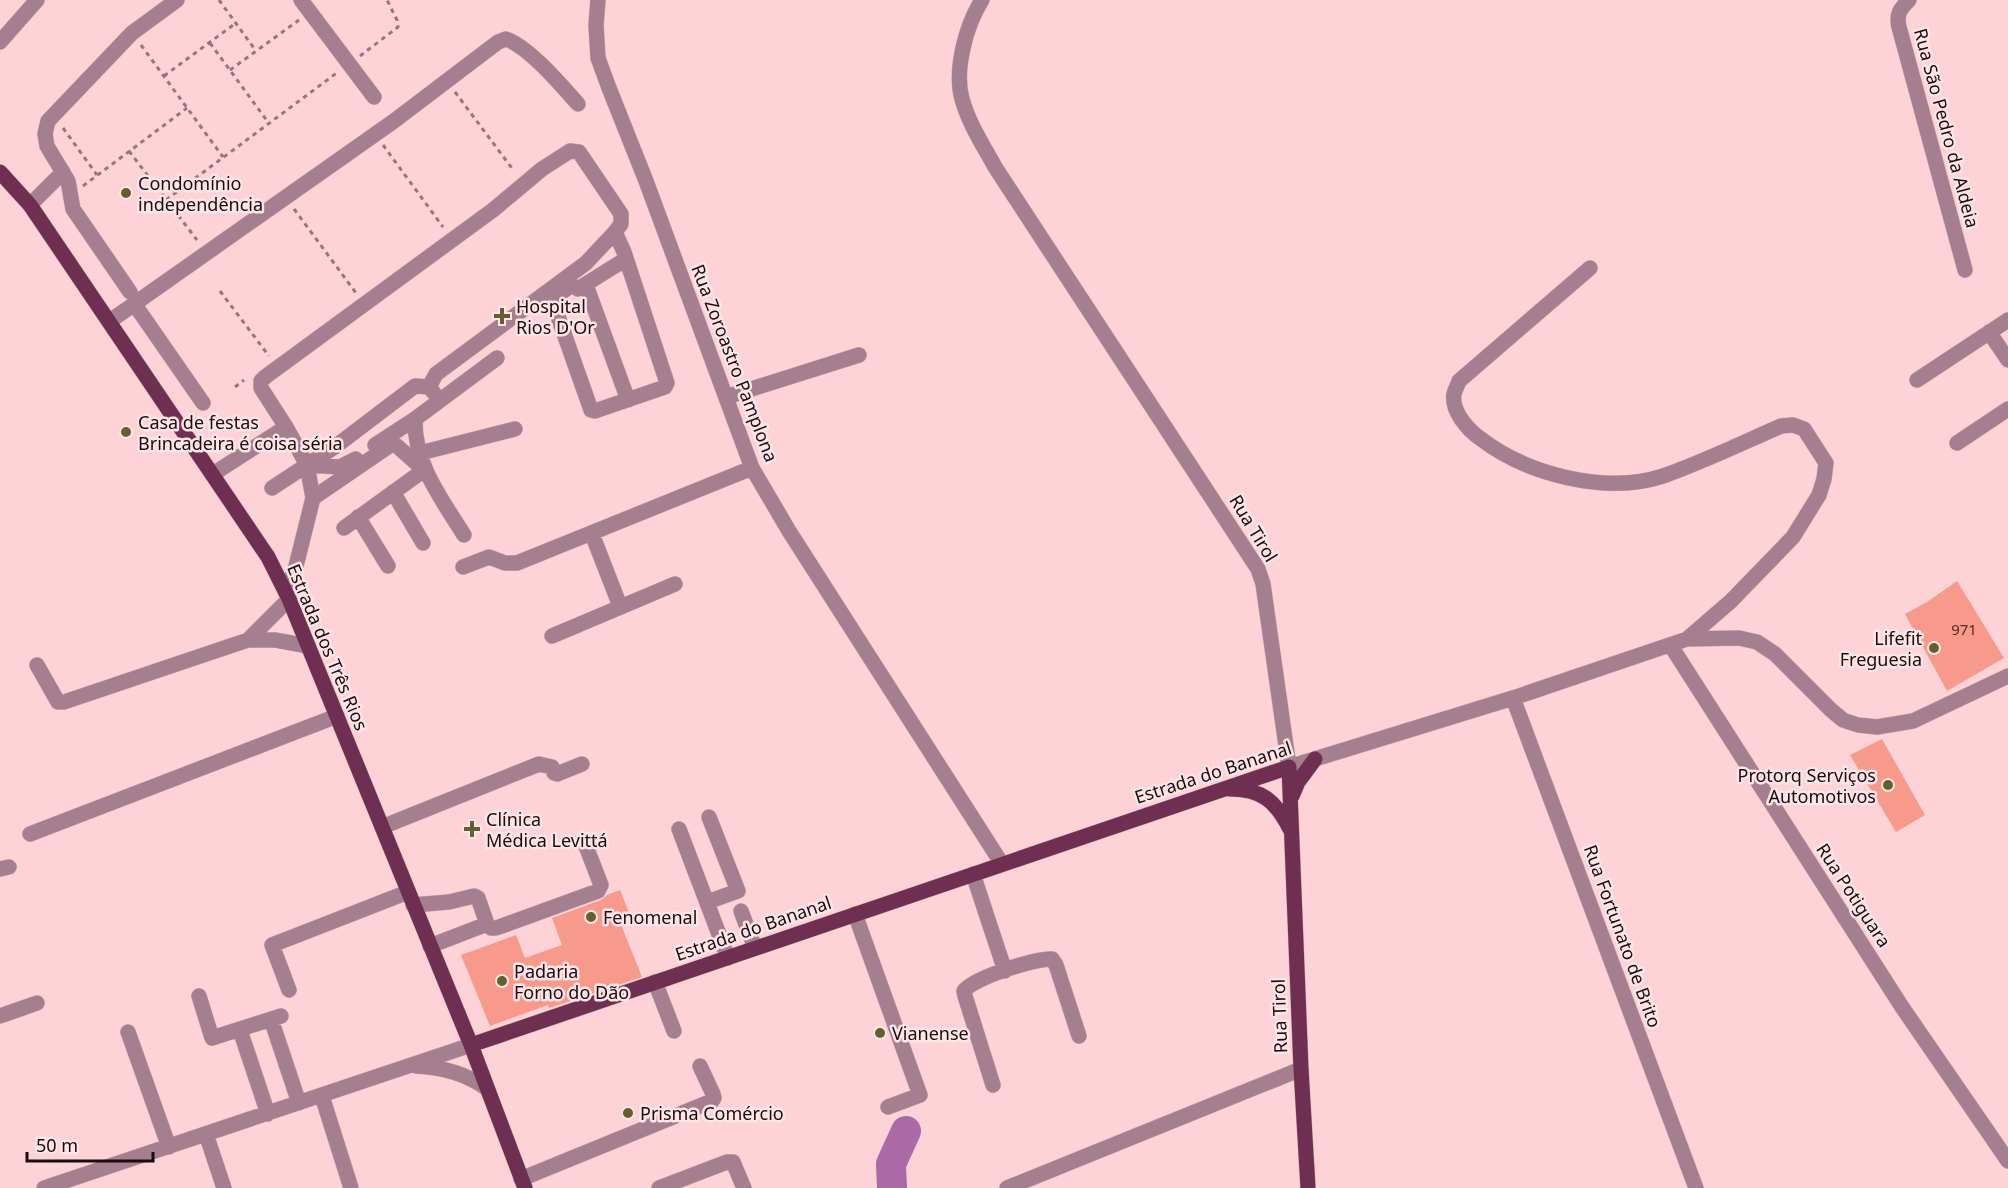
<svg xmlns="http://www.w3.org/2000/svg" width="2008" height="1188" font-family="'Noto Sans',sans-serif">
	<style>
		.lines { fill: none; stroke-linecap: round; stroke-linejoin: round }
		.river { stroke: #ab69a5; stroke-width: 30 }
		.building { fill: #f7998b }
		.minor-casing { stroke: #d4afb4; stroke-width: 16 }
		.major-casing { stroke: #d4afb4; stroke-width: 16 }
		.path { stroke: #95787c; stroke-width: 3; stroke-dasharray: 4.5 4.5; stroke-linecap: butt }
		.minor { stroke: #a57f90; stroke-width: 15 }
		.major { stroke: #6e2f50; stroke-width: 15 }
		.poi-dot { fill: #62612e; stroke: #ffe5e8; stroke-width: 2 }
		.labels { text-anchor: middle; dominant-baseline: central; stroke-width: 5; stroke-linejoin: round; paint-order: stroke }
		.number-label { font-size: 15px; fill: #502e2d }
		.street-label { font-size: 18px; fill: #190b0e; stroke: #ffe5e8 }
		.poi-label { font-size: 18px; fill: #190b0e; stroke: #ffe5e8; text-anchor: start }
	</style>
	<rect width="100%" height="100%" fill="#fdd3d8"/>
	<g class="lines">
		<!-- river -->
		<path class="river" d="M892 1188 891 1164 906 1131"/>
	</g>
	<!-- building -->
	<path class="building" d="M1957 581 2004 658 1947 691 1905 614 1927 602Z
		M1882 739 1925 815 1896 832 1850 755Z
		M620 890 631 918 620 922 642 977 549 1008 548 1005 490 1026 461 955 516 935 525 958 562 945 552 918 601 900 607 895Z"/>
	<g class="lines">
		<!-- minor casing -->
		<g class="minor-casing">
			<path id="minor" d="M301 0 374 97
				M598 0 596 25 598 58 609 88 646 181 752 468 789 531 1002 864
				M982 0C966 25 954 70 962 99 969 124 983 145 995 167L1258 569 1263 584 1289 767 1513 698 1687 639 1739 638 1757 642 1775 654 1831 710 1843 720 1858 725 1877 727 1913 721 2008 676
				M1909 0C1900 9 1896 14 1899 27L1965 270
				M0 42 37 0
				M30 205 63 172
				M1590 268 1459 381C1458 385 1455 389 1454 394 1451 411 1468 430 1481 439 1527 474 1605 495 1663 476 1703 462 1742 443 1781 426L1793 425 1804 429 1826 463 1824 479 1819 495 1793 537 1731 601 1687 639
				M572 285 559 294 555 308 591 410 595 411 665 387 667 383 624 252 615 232
				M586 285 628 400
				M578 289 626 259
				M130 292 73 209 68 181 47 146 45 134 48 121 132 33 177 0
				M135 305 203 403
				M110 321 394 121 498 42 506 39C529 47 561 85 578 104
				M1989 332 2008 360
				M1917 380 2008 320
				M726 397 859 355
				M286 427 261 388V381L265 377 493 210 542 169 570 151 579 152 621 214V224L615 232 586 263 436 374 429 387
				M1957 443 2008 409
				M375 445 415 419
				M420 453 515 429
				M307 465 340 467 356 459
				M213 474 286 427 307 465 313 498 296 566 286 593
				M272 488 336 446 415 386 429 387 434 393
				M393 492 423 543
				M313 498 392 444 397 446 424 470 344 528
				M358 517 388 566
				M592 534 620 606
				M464 535C441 498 414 464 415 419L497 358
				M463 567 489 557 505 563H517L752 468
				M552 636 675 584
				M248 640 289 599
				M1671 646 1902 1007 2008 1161
				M37 665 58 702H64L248 640H275L308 646
				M1513 698 1696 1188
				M382 827 539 764 552 767 554 773 557 774 582 764
				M679 829 728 958
				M30 834 337 716
				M0 869 9 867
				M973 874 1005 971
				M707 902 738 891 709 817
				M413 905 449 902 474 896 478 898 487 924 491 928H496L598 891 601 885 584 841
				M741 911 755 948
				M855 914 920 1095 888 1107
				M430 946 487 924
				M655 982 674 1031
				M289 990 272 945 408 892
				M199 996 212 1038 281 1016
				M0 1016 37 1003
				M271 1019 299 1103
				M240 1030 268 1114
				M128 1032 169 1147
				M416 1066C441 1067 465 1073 486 1088
				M993 1085 965 996 964 991C973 978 1036 958 1052 959L1056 965 1079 1036
				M322 1096 351 1188
				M206 1134 224 1188
				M521 1179 712 1101 714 1098 713 1094 700 1066
				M44 1188 471 1045
				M659 1188 727 1162H733L744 1188
				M1007 1188 1301 1069"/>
		</g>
		<!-- major casing -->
		<g class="major-casing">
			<path id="major" d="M0 172 30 205 268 557 289 599 471 1045 525 1188
				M1230 789C1263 789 1276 802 1290 829
				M1292 796 1298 782 1315 759
				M471 1045 1289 767 1301 1069 1308 1188"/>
		</g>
		<!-- path -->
		<path class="path" d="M219 0 256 51
			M210 43 268 122
			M141 45 223 157
			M360 56 398 27 397 20 387 0
			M230 70 299 20
			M164 76 236 23
			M455 92 514 171
			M63 128 97 175
			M383 145 443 227
			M129 151 197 240
			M83 186 187 108
			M166 200 338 72
			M294 209 356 293
			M220 291 269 356
			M235 387 244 380"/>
		<!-- minor -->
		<use href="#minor" class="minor"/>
		<!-- major -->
		<use href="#major" class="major"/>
	</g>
	<!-- markers -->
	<g class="poi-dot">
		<circle cx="126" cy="193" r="6"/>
		<path d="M499 307h6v6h6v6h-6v6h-6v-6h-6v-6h6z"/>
		<circle cx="126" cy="432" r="6"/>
		<circle cx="1934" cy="648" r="6"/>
		<circle cx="1888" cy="785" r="6"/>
		<path d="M469 820h6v6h6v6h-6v6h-6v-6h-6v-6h6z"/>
		<circle cx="591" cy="917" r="6"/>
		<circle cx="502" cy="981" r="6"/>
		<circle cx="880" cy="1033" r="6"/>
		<circle cx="628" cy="1113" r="6"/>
	</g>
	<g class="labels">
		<!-- number labels -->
		<g class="number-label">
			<text x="1964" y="629">971</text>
		</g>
		<!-- street labels -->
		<g class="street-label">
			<text transform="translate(1947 128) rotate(75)">Rua São Pedro da Aldeia</text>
			<text transform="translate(735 363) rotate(69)">Rua Zoroastro Pamplona</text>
			<text transform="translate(1254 528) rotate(59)">Rua Tirol</text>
			<text transform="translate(328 647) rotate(67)">Estrada dos Três Rios</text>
			<text transform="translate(1213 772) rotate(-18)">Estrada do Bananal</text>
			<text transform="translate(1854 895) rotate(57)">Rua Potiguara</text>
			<text transform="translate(753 928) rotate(-19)">Estrada do Bananal</text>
			<text transform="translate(1623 936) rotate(70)">Rua Fortunato de Brito</text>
			<text transform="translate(1279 1016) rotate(-92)">Rua Tirol</text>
		</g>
		<!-- poi labels -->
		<g class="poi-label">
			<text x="138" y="183">Condomínio<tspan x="138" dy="21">independência</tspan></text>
			<text x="516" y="306">Hospital<tspan x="516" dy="21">Rios D'Or</tspan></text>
			<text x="138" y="422">Casa de festas<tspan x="138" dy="21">Brincadeira é coisa séria</tspan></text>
			<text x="1922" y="638" text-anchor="end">Lifefit<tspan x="1922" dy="21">Freguesia</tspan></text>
			<text x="1876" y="775" text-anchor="end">Protorq Serviços<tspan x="1876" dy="21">Automotivos</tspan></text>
			<text x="486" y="819">Clínica<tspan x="486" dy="21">Médica Levittá</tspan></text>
			<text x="603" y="917">Fenomenal</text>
			<text x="514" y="971">Padaria<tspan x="514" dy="21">Forno do Dão</tspan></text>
			<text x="892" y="1033">Vianense</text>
			<text x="640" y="1113">Prisma Comércio</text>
		</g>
	</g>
	<!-- scale -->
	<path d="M27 1152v9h126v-9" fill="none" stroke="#190b0e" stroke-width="3"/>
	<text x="36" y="1152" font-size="18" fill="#190b0e" stroke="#ffe5e8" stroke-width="4.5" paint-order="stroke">50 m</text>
</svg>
